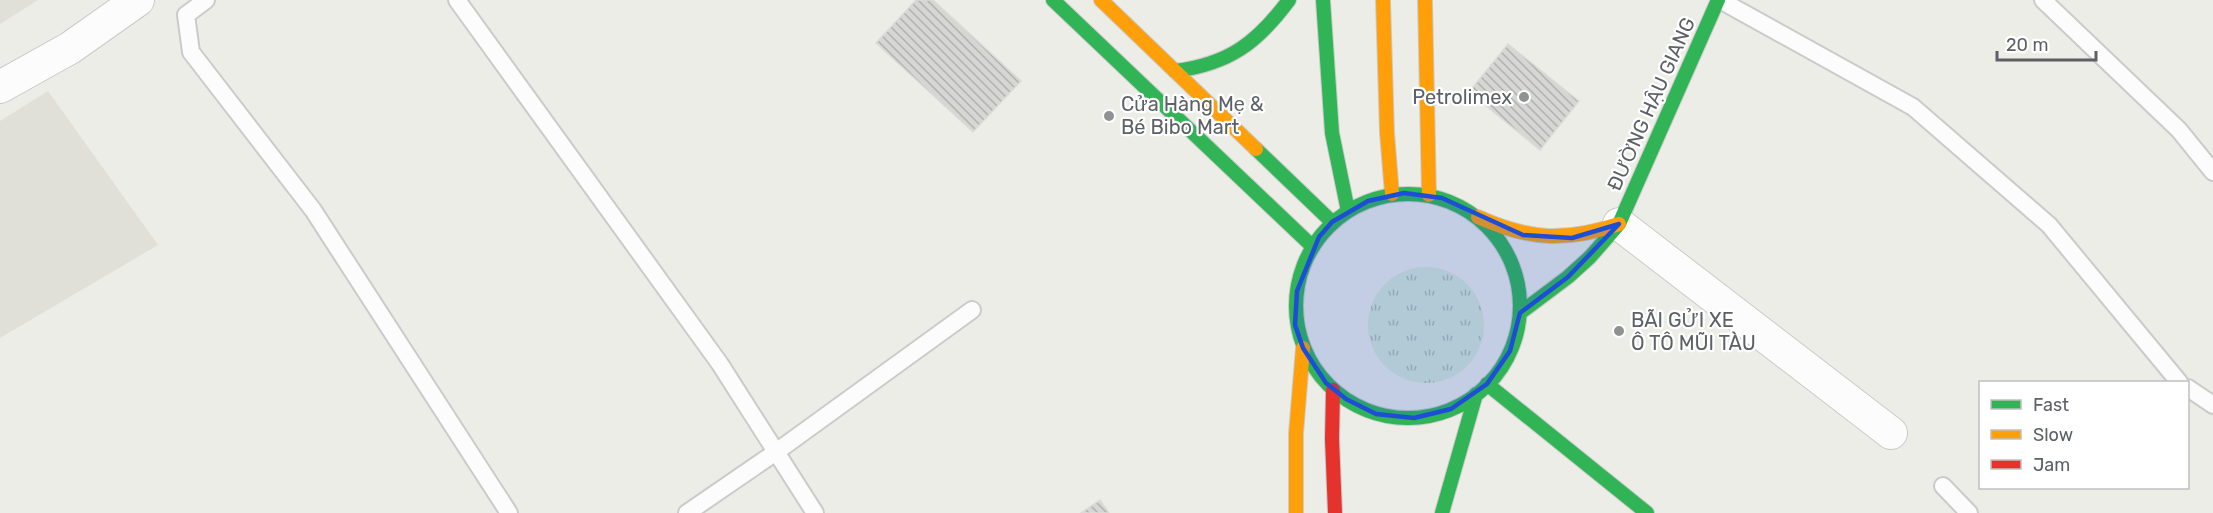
<svg xmlns="http://www.w3.org/2000/svg" width="2213" height="513" font-family="Rubik,sans-serif">
	<style>
		.education { fill: #e0dfd8 }
		.grass { fill: url(#grass-tufts) }
		.building { fill: url(#building-back-hatch); stroke: #dcdbd7; stroke-width: 1.5 }
		.lines { fill: none; stroke-linecap: round; stroke-linejoin: round }
		.lane-casing { stroke: #cacbca; stroke-width: 20 }
		.street-casing { stroke: #cacbca; stroke-width: 34 }
		.fast-casing { stroke: #cacbca; stroke-width: 16 }
		.slow-casing { stroke: #cacbca; stroke-width: 16 }
		.jam-casing { stroke: #cacbca; stroke-width: 16 }
		.lane { stroke: #fcfcfc; stroke-width: 16 }
		.street { stroke: #fcfcfc; stroke-width: 32 }
		.fast { stroke: #30b455; stroke-width: 14 }
		.slow { stroke: #ff9f0a; stroke-width: 14 }
		.jam { stroke: #e5322d; stroke-width: 14 }
		.marked { fill: #1d4ed8; fill-opacity: 0.2; stroke: #1d4ed8; stroke-width: 4.5; stroke-linejoin: round }
		.poi-dot { fill: #8f9293; stroke: #fff; stroke-width: 2 }
		.labels { text-anchor: middle; dominant-baseline: central; stroke-width: 4.5; stroke-linejoin: round; paint-order: stroke }
		.poi-label { font-size: 20px; fill: #5d6165; stroke: #fff; text-anchor: start }
		.street-label { font-size: 20px; fill: #5d6165; stroke: #fff }
	</style>
	<defs>
		<pattern id="grass-tufts" width="24" height="20" patternUnits="userSpaceOnUse" patternTransform="scale(1.5)"><rect width="24" height="20" fill="#d6e9d5"/><path d="M3 7l-1-3M5 7V3M7 7l1-3M15 17l-1-3M17 17v-4M19 17l1-3" fill="none" stroke="#b1c0b0"/></pattern>
		<pattern id="building-back-hatch" width="6" height="6" patternUnits="userSpaceOnUse" patternTransform="scale(1.5)"><rect width="6" height="6" fill="#d6d6d3"/><path d="M-1 5l2 2M0 0l6 6M5-1l2 2" fill="none" stroke="#b1b1af"/></pattern>
	</defs>
	<rect width="100%" height="100%" fill="#edede8"/>
	<!-- education -->
	<path class="education" d="M0 0H38L0 24Z
		M48 91 158 245 0 338V121Z"/>
	<!-- grass -->
	<path class="grass" d="M1368 325a58 58 0 1 1 116 0a58 58 0 1 1-116 0Z"/>
	<!-- building -->
	<path class="building" d="M916 0H933L1021 81 973 132 876 43Z
		M1508 44 1579 101 1540 150 1469 92Z
		M1100 500 1109 513H1081Z"/>
	<g class="lines">
		<!-- lane casing -->
		<g class="lane-casing">
			<path id="lane" d="M206 0 186 15 191 52 313 210 509 513
				M457 0 720 364 815 513
				M1720 0 1913 107 2049 225 2179 382
				M2043 0 2179 130 2213 172
				M2188 388 2213 405
				M1943 486 1969 513
				M687 513 776 452 972 310"/>
		</g>
		<!-- street casing -->
		<g class="street-casing">
			<path id="street" d="M0 87 70 48 138 0
				M1619 224 1891 433"/>
		</g>
		<!-- fast casing -->
		<g class="fast-casing">
			<path id="fast" d="M1053 0 1313 247
				M1323 0 1332 133 1348 211
				M1175 71C1229 64 1257 43 1289 0
				M1256 149 1332 222
				M1296 306a112 112 0 1 1 224 0a112 112 0 1 1-224 0Z
				M1520 313 1568 277 1590 257 1619 224 1718 0
				M1487 384 1647 513
				M1442 513 1476 394"/>
		</g>
		<!-- slow casing -->
		<g class="slow-casing">
			<path id="slow" d="M1101 0 1256 149
				M1383 0 1387 133 1392 194
				M1425 0 1429 195
				M1478 217C1529 240 1566 242 1619 224
				M1296 513V433L1303 348"/>
		</g>
		<!-- jam casing -->
		<g class="jam-casing">
			<path id="jam" d="M1333 390 1332 439 1335 513"/>
		</g>
		<!-- lane -->
		<use href="#lane" class="lane"/>
		<!-- street -->
		<use href="#street" class="street"/>
		<!-- fast -->
		<use href="#fast" class="fast"/>
		<!-- slow -->
		<use href="#slow" class="slow"/>
		<!-- jam -->
		<use href="#jam" class="jam"/>
	</g>
	<!-- marked area -->
	<path class="marked" d="M1404 193 1442 198 1523 235 1572 238 1619 224 1568 277 1520 313 1510 351 1487 384 1451 409 1414 418 1376 414 1346 399 1326 383 1303 348 1295 325 1297 291 1319 237 1332 222 1368 201Z"/>
	<!-- markers -->
	<g class="poi-dot">
		<circle cx="1524" cy="97" r="6"/>
		<circle cx="1109" cy="116" r="6"/>
		<circle cx="1619" cy="331" r="6"/>
	</g>
	<g class="labels">
		<!-- poi labels -->
		<g class="poi-label">
			<text x="1512" y="97" text-anchor="end">Petrolimex</text>
			<text x="1121" y="104">Cửa Hàng Mẹ &amp;<tspan x="1121" dy="23">Bé Bibo Mart</tspan></text>
			<text x="1631" y="320">BÃI GỬI XE<tspan x="1631" dy="23">Ô TÔ MŨI TÀU</tspan></text>
		</g>
		<!-- street labels -->
		<g class="street-label">
			<text transform="translate(1651 104) rotate(-66)">ĐƯỜNG HẬU GIANG</text>
		</g>
	</g>
	<!-- legend -->
	<rect x="1979" y="381" width="210" height="108" fill="#ffffff" stroke="#bec0c1" stroke-width="1.5"/>
	<rect x="1991" y="400" width="30" height="9" fill="#30b455" stroke="#bec0c1" stroke-width="1.5"/>
	<text x="2033" y="411" font-size="18" fill="#5d6165">Fast</text>
	<rect x="1991" y="430" width="30" height="9" fill="#ff9f0a" stroke="#bec0c1" stroke-width="1.5"/>
	<text x="2033" y="441" font-size="18" fill="#5d6165">Slow</text>
	<rect x="1991" y="460" width="30" height="9" fill="#e5322d" stroke="#bec0c1" stroke-width="1.5"/>
	<text x="2033" y="471" font-size="18" fill="#5d6165">Jam</text>
	<!-- scale -->
	<path d="M1997 51v9h99v-9" fill="none" stroke="#5d6165" stroke-width="3"/>
	<text x="2006" y="51" font-size="18" fill="#5d6165" stroke="#ffffff" stroke-width="4.5" paint-order="stroke">20 m</text>
</svg>
